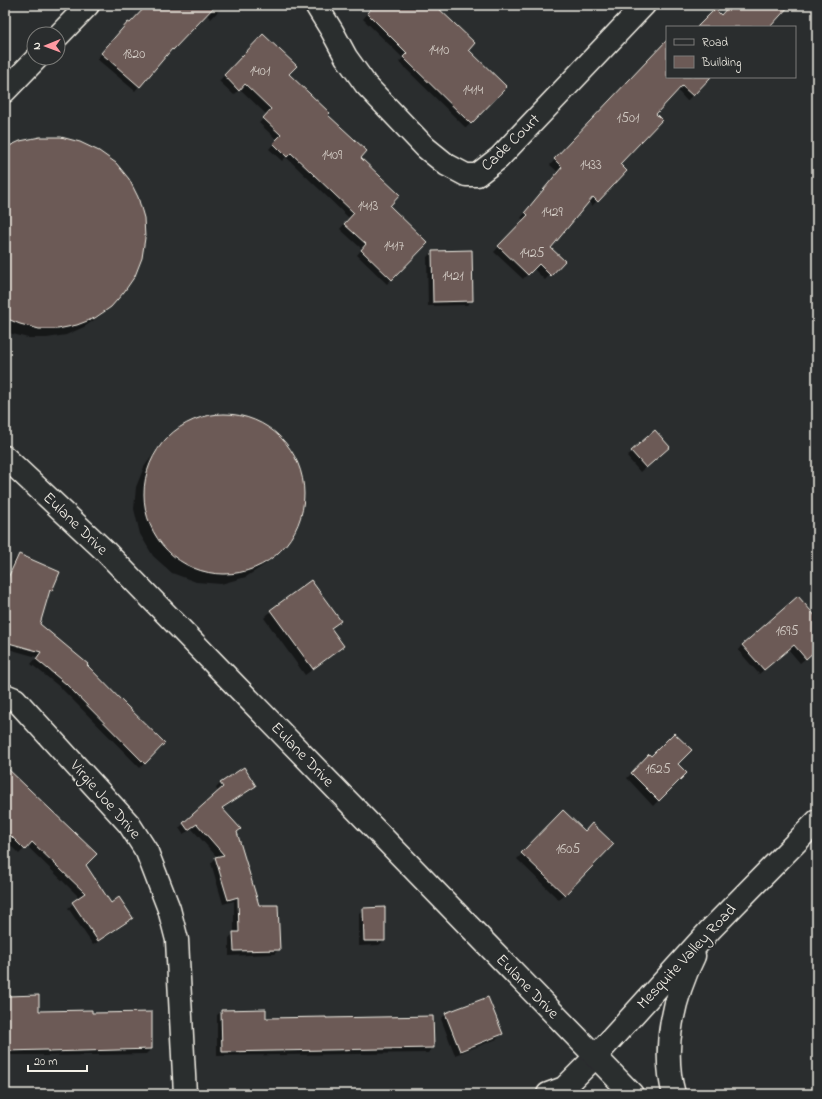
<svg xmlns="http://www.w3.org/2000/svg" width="822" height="1099" font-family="'Indie Flower',sans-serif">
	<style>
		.shadow { fill: #0007 }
		.building { fill: #6c5a56; stroke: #f4f1e8 }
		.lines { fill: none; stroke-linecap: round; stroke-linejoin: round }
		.street-casing { stroke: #f4f1e8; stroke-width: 25 }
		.secondary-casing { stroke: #f4f1e8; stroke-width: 25 }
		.street { stroke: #2a2d2e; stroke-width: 22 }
		.secondary { stroke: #2a2d2e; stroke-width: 22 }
		.labels { text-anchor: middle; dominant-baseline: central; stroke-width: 3.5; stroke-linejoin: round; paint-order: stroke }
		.number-label { font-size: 14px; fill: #d2cbc4 }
		.street-label { font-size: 16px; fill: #f4f1e8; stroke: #2a2d2e }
	</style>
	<rect width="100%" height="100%" fill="#2a2d2e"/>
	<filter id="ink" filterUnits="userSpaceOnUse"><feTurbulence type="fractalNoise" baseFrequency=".025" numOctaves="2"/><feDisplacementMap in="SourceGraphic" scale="8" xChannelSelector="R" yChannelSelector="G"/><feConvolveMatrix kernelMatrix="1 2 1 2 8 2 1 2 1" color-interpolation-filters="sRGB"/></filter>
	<g filter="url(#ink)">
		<!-- shadow -->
		<path class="shadow" d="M26 5H35L31 10Z
			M148 5H224L211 19 206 14 173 49 168 54 167 53 135 91 97 59 123 28 130 25Z
			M375 5H434L467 50 505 87 466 128 399 62 403 58 363 19Z
			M263 35 288 74 326 115 359 158 388 206 426 243 387 284 357 255 362 249 340 229 349 218 286 157 282 161 269 149 277 140 259 123 267 115 240 89 234 95 219 81Z
			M667 46V77H703L705 82 687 101 677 90 654 114 619 164 626 171 592 206 588 201 550 248 563 261 545 280 533 268 523 279 494 252 524 220 521 218 558 172 550 165 631 78Z
			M5 149 110 306 100 316 84 327 66 335 47 338H28L5 332Z
			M432 252 472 300 467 305 428 306 427 257Z
			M226 415 248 419 268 428 284 443 295 461 302 482 301 508 293 532 277 552 267 563 246 577 221 584 196 582 172 573 153 556 140 534 134 509 136 487 144 467 157 449 167 439 185 425 205 417Z
			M655 431 664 451 640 472 627 457Z
			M19 555 51 590 47 594 39 625 85 665 163 743 140 768 61 688 31 664 37 657 5 648V580L14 560Z
			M271 611 340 620 330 629 342 646 335 653 305 675 264 618Z
			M817 619V649L800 663 788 649 759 674 738 650 742 645Z
			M649 756 676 764 685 773 653 806 627 778Z
			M5 767 85 865 111 904 132 918 127 923 93 945 68 908 80 898 27 846 19 854 5 840Z
			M221 783 255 786 250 790 222 809 236 832 258 906 279 949 274 954 229 956V938L234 933V901L223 904 211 863 217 857 192 829 183 834 179 828 218 792 216 788Z
			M563 811 584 832 613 844 559 900 517 859Z
			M364 909 384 941 379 945 359 946V913Z
			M8 997 38 1012 91 1014 151 1049 146 1054 43 1056V1055H5V999Z
			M222 1011 265 1019H325L432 1017V1048L428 1053 217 1056V1015Z
			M446 1014 501 1034 497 1039 455 1055 441 1019Z"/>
		<!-- building -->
		<path class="building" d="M147 5H216L173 50 172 49 140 87 101 53 128 22 130 23Z
			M374 5H435L475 43 469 50 507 87 471 124 403 57 407 53 367 13Z
			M730 5H790L770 27H697L715 9 721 15Z
			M263 34 297 66 289 74 330 113 328 115 367 151 361 158 400 195 390 206 428 243 392 280 361 250 366 244 344 224 354 213 291 153 287 157 273 143 281 135 263 118 271 109 245 84 239 91 224 75Z
			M667 40V77H711L693 96 682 86 656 114 662 120 620 164 627 171 598 202 593 197 551 248 565 261 551 276 539 264 528 275 498 246 528 215 525 212 562 167 554 159Z
			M40 137H61L80 142 99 151 116 163 129 179 138 197 144 218 145 238 142 258 135 276 124 292 111 307 95 318 77 325 58 329H39L20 324 5 318V148L20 141Z
			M472 250 473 301 433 302 432 251Z
			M144 494a80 80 0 1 1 160 0a80 80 0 1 1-160 0Z
			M655 430 670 447 646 468 631 451Z
			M19 554 60 572 52 591 50 590 40 624 88 664 87 665 126 705 165 743 145 764 66 684 36 659 41 652 5 642V584Z
			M311 580 341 621 331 628 344 646 313 669 270 610Z
			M798 596 817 618V649L806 659 794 645 764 670 742 645Z
			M674 733 692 750 678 764 687 773 659 801 631 773 649 754 651 756Z
			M5 766 97 854 86 865 111 903 119 897 133 918 98 941 72 902 85 893 32 842 25 850 5 830Z
			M244 767 256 786 222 808 241 829 237 832 259 905H278L280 950 234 951 233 932H239L238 897 228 900 215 857 224 855 197 824 188 830 183 823 223 787 220 783Z
			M563 810 585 831 592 823 614 844 565 895 521 853Z
			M385 907V941H364L363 908Z
			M39 995V1011L92 1010V1013L152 1012V1049L48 1052V1050L5 1051V1003H7V996Z
			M488 997 503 1034 460 1051 445 1013Z
			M266 1009V1018L326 1017V1018L433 1016 434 1048 222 1052 221 1010Z"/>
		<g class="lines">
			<!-- street casing -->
			<g class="street-casing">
				<path id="street" d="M316 5 332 31 346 57 366 85 426 148 447 165 466 175H477L499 158 644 5
					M58 36 88 5
					M5 91 37 58
					M5 695 15 699 129 824 147 852 169 909 177 940 185 1094
					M548 1094 564 1088 595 1057"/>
			</g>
			<!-- secondary casing -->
			<g class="secondary-casing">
				<path id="secondary" d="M5 457 105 551 632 1094
					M595 1057 710 930 817 821
					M674 1094C661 1049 674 996 694 956"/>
			</g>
			<!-- street -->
			<use href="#street" class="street"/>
			<!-- secondary -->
			<use href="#secondary" class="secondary"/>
		</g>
	</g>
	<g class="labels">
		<!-- number labels -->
		<g class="number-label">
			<text x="439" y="50">1410</text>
			<text x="134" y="54">1820</text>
			<text x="260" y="71">1401</text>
			<text x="473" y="90">1414</text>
			<text x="628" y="118">1501</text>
			<text x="332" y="155">1409</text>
			<text x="591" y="165">1433</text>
			<text x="368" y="206">1413</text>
			<text x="552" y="212">1429</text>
			<text x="394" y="246">1417</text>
			<text x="532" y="253">1425</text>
			<text x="453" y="276">1421</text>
			<text x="787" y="631">1695</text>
			<text x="658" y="769">1625</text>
			<text x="568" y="849">1605</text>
		</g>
		<!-- street labels -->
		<g class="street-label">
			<text transform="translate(511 143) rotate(-44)">Cade Court</text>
			<text transform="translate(75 524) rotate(44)">Eulane Drive</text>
			<text transform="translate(302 755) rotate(46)">Eulane Drive</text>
			<text transform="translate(105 800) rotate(49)">Virgie Joe Drive</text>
			<text transform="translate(687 957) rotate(-47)">Mesquite Valley Road</text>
			<text transform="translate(527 987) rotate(46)">Eulane Drive</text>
		</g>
	</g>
	<!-- margin -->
	<rect width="822" height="1099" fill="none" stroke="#2a2d2e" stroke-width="20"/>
	<rect x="10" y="10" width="802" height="1079" fill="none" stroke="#f4f1e8" stroke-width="1.5" filter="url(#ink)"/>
	<!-- legend -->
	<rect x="666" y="26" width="130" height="52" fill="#2a2d2e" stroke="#7b7b78"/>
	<rect x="674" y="39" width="20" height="6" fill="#2a2d2e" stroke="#7b7b78"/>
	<text x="702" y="46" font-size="12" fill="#f4f1e8">Road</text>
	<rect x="674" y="56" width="20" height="12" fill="#6c5a56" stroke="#7b7b78"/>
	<text x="702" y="66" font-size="12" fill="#f4f1e8">Building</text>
	<!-- north arrow -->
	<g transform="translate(46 46) rotate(269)"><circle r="19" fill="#2a2d2e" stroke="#7b7b78"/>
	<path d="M0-3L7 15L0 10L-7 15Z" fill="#ff9aa2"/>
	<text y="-6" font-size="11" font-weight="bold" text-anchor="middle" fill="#f4f1e8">N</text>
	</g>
	<!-- scale -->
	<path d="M28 1065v6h59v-6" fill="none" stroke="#f4f1e8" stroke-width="2"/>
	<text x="34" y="1065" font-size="12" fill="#f4f1e8" stroke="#2a2d2e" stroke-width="3" paint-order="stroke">20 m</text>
</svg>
